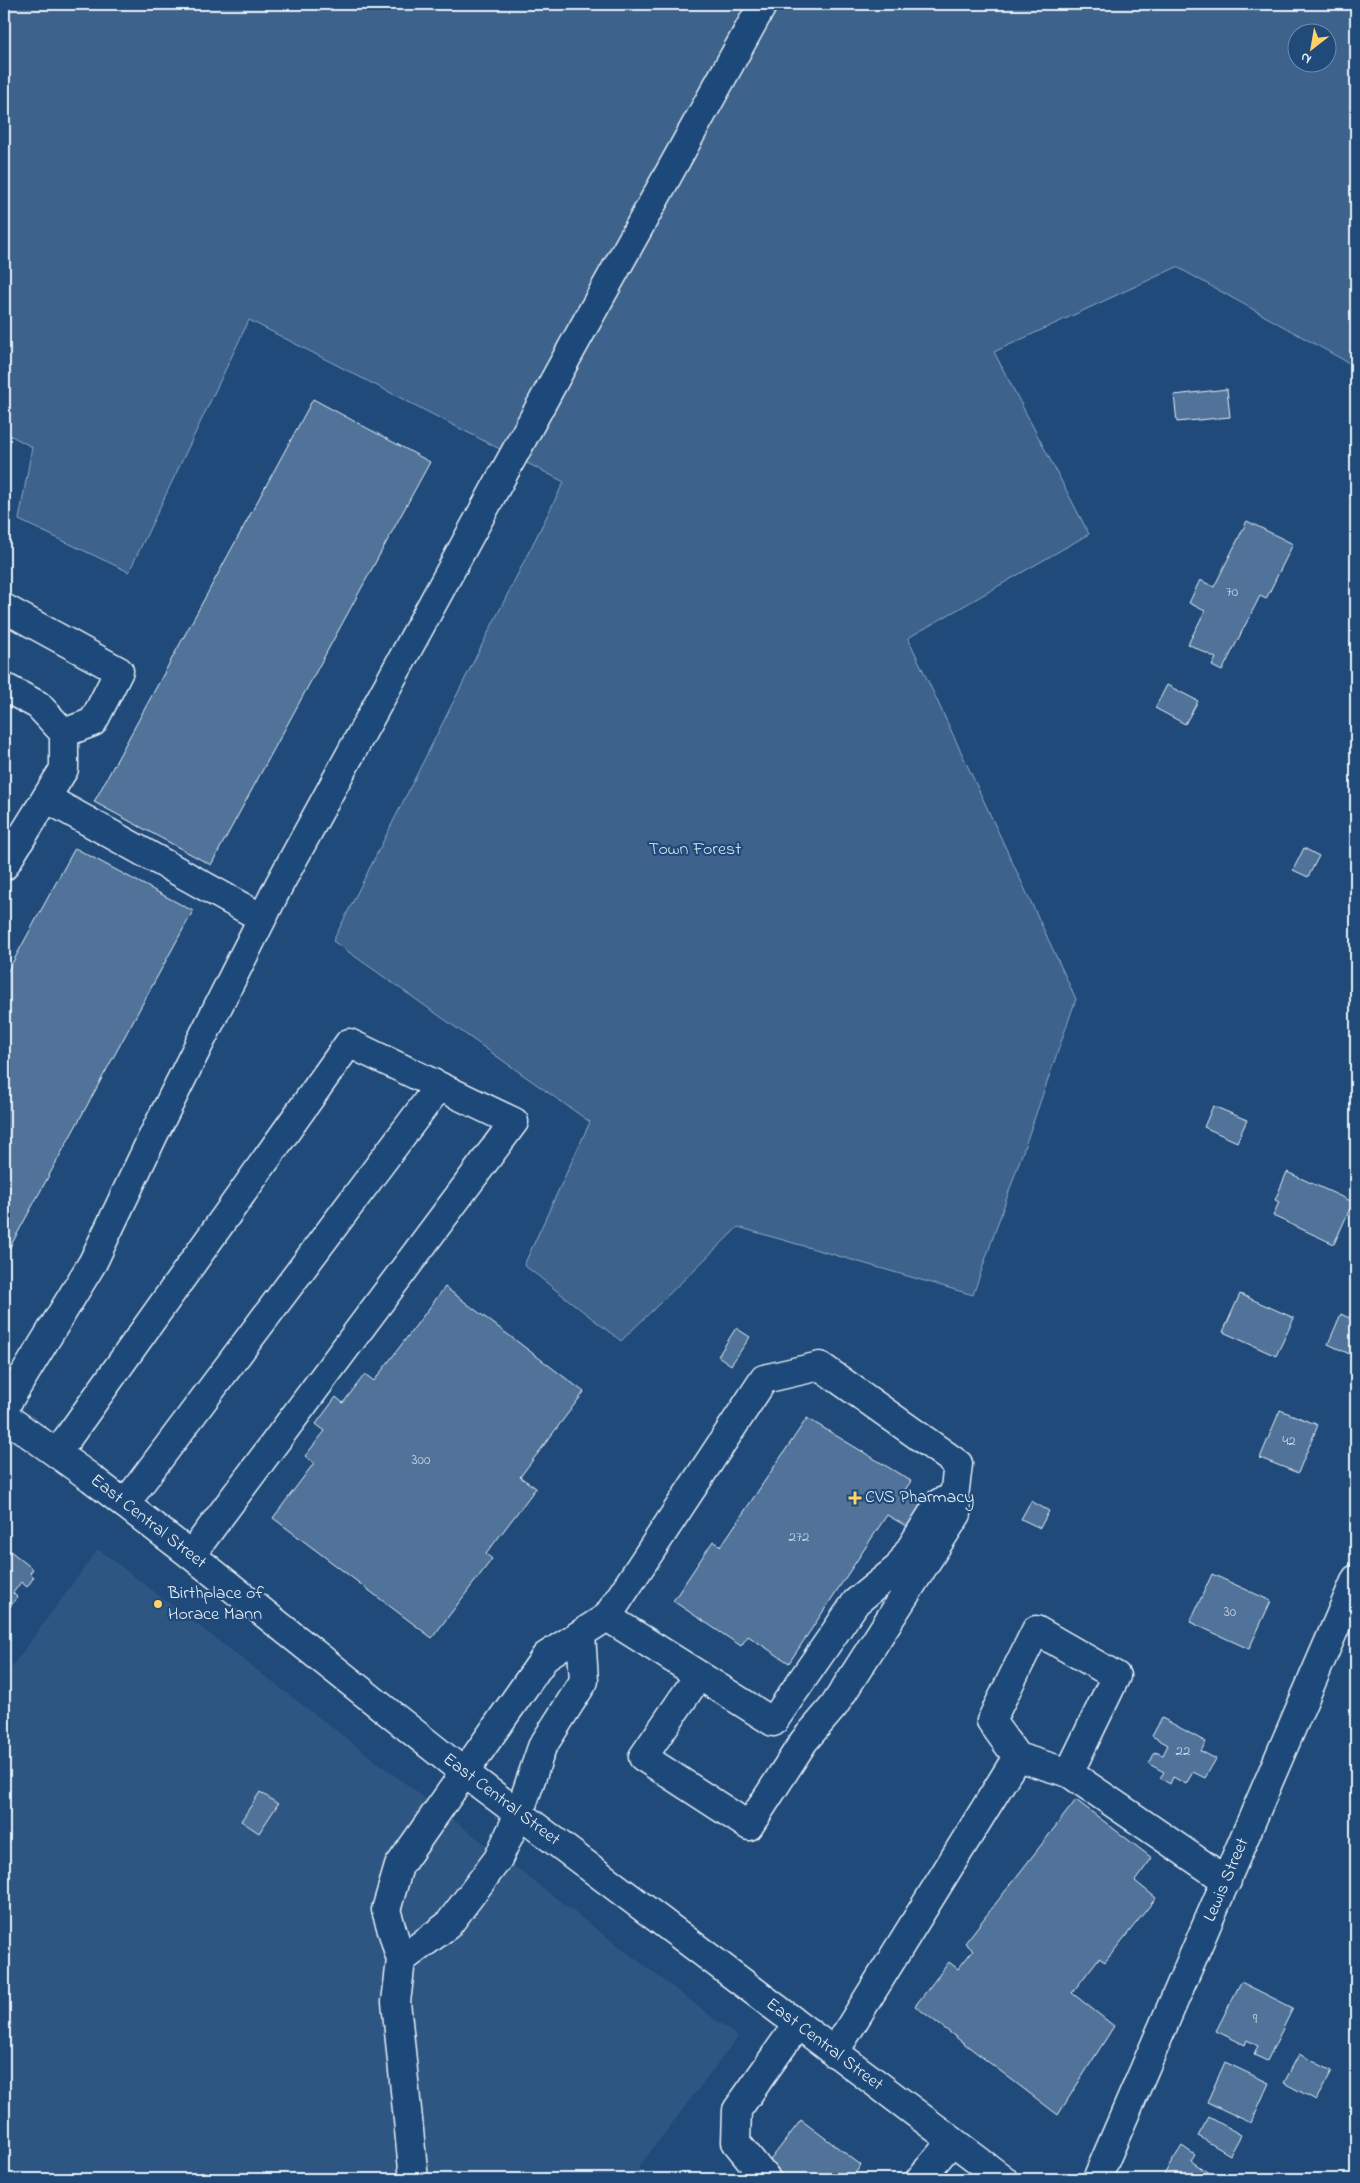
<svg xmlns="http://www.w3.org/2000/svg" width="1360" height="2183" font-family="'Indie Flower',sans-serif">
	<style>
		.built { fill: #2e5683 }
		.green { fill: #3c628c; stroke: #92aac2; fill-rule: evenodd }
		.building { fill: #517399; stroke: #e8f1f8 }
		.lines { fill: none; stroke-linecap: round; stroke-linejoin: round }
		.minor-casing { stroke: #e8f1f8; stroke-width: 31 }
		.major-casing { stroke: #e8f1f8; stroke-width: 31 }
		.minor { stroke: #1f4a7a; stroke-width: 28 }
		.major { stroke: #1f4a7a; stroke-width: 28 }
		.poi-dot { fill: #ffd166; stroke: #1f4a7a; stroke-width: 2 }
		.labels { text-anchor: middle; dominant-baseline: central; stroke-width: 4.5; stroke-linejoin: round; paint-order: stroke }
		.number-label { font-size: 15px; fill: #c2d2e0 }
		.park-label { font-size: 18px; fill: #d7e3ed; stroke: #1f4a7a }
		.poi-label { font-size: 18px; fill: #e8f1f8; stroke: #1f4a7a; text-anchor: start }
		.street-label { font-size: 18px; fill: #e8f1f8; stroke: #1f4a7a }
	</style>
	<rect width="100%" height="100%" fill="#1f4a7a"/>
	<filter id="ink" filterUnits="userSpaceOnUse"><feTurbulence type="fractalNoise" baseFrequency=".02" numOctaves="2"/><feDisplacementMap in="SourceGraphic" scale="10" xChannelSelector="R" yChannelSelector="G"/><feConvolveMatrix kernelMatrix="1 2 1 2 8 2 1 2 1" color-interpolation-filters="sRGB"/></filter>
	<g filter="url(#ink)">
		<!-- built -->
		<path class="built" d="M98 1549 738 2037 638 2168 651 2179H4V1670L8 1672Z"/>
		<!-- green -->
		<path class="green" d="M4 4H1356V367L1177 267 994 352 1089 534 908 638 1076 999 973 1295 738 1227 621 1341 524 1265 590 1122 333 941 564 482 249 320 129 572 19 520 32 447 4 432ZM1298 32H1328V62H1298Z"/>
		<!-- building -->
		<path class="building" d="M1227 389 1230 417 1177 422 1174 395Z
			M313 399 430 462 211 865 94 802Z
			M1247 521 1293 544 1266 599 1260 596 1222 671 1212 666 1216 658 1188 644 1205 611 1189 603 1200 580 1214 587Z
			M1167 685 1198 701 1185 724 1155 708Z
			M75 848 193 911 4 1258V978Z
			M1304 848 1319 856 1308 877 1293 870Z
			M1213 1106 1247 1120 1237 1142 1204 1127Z
			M1287 1172 1353 1202 1334 1244 1273 1216 1279 1202 1275 1200Z
			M445 1287 584 1392 520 1477 536 1488 486 1554 492 1559 432 1638 273 1518 314 1463 305 1456 325 1431 316 1424 336 1397 343 1403 365 1374 374 1381Z
			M1240 1294 1294 1318 1276 1356 1223 1332Z
			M1356 1302V1357L1328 1344 1341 1314 1349 1318Z
			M736 1328 750 1337 731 1365 718 1356Z
			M1280 1410 1318 1425 1298 1473 1260 1458Z
			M807 1418 911 1481 903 1493 932 1511 918 1533 887 1515 789 1663 748 1636 741 1646 673 1601 713 1541 721 1546Z
			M1031 1501 1049 1511 1040 1528 1021 1519Z
			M4 1546 33 1569 30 1573 34 1577 27 1587 21 1582 13 1593 17 1597 10 1607 5 1604 4 1606Z
			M1212 1574 1271 1601 1249 1649 1190 1622Z
			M1162 1718 1206 1742 1201 1751 1216 1759 1205 1778 1193 1772 1186 1784 1173 1777 1170 1784 1160 1778 1164 1772 1149 1764 1155 1752 1163 1755 1168 1745 1152 1736Z
			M260 1792 278 1804 259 1833 241 1821Z
			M1076 1800 1152 1858 1135 1881 1156 1898 1105 1962 1099 1958 1072 1993 1114 2026 1058 2115 915 2006 949 1962 958 1969 973 1950 965 1943Z
			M1241 1982 1293 2008 1267 2061 1254 2055 1258 2046 1247 2040 1245 2045 1216 2031Z
			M1299 2054 1332 2071 1316 2100 1284 2083Z
			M1225 2062 1269 2083 1251 2123 1207 2102Z
			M1209 2117 1241 2135 1230 2155 1198 2136Z
			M801 2120 861 2165 851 2179H789L768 2163Z
			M1182 2146 1195 2155 1191 2161 1213 2176 1211 2179H1161Z"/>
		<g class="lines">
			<!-- minor casing -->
			<g class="minor-casing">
				<path id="minor" d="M4 608 119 671 93 722 64 733
					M4 687 38 705 64 733V769L4 866
					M46 798 262 918
					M4 1408 93 1262 154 1134 279 885 572 348 763 4
					M57 1453 349 1043 514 1122 191 1555
					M125 1504 439 1086
					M607 1617 773 1722 856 1602 899 1567 939 1503 954 1497
					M1017 1757 1069 1773
					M401 1960 448 1925 498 1859 519 1814 542 1747 584 1681 581 1634
					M834 2053 1017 1757 991 1721 1036 1630 1116 1676 1069 1773 1227 1881
					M414 2179 396 2002 401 1960 386 1910 399 1866 546 1656 607 1617 764 1379 820 1366 958 1464 954 1497 957 1514 834 1706 804 1741 749 1826 643 1757 699 1675
					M766 2179 736 2142 737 2110 797 2025
					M920 2179 952 2141
					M1097 2179 1356 1579"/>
			</g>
			<!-- major casing -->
			<g class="major-casing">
				<path id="major" d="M4 1416 91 1478 191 1555 466 1774 1003 2179"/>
			</g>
			<!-- minor -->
			<use href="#minor" class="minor"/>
			<!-- major -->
			<use href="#major" class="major"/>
		</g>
	</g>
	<!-- markers -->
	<g class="poi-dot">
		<path d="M852.5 1490.5h5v5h5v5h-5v5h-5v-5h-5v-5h5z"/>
		<circle cx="158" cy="1604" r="5"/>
	</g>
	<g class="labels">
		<!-- number labels -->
		<g class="number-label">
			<text x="1232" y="592">70</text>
			<text x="1289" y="1441">42</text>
			<text x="421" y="1460">300</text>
			<text x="799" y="1537">272</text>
			<text x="1230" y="1612">30</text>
			<text x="1183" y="1751">22</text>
			<text x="1255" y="2019">9</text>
		</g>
		<!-- park labels -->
		<g class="park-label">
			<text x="695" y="850">Town Forest</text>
		</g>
		<!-- poi labels -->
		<g class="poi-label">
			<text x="865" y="1498">CVS Pharmacy</text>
			<text x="168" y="1594">Birthplace of<tspan x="168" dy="21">Horace Mann</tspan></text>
		</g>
		<!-- street labels -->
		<g class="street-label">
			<text transform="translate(148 1522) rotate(38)">East Central Street</text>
			<text transform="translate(501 1800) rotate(37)">East Central Street</text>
			<text transform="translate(1227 1880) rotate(-67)">Lewis Street</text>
			<text transform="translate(824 2045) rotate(37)">East Central Street</text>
		</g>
	</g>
	<!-- margin -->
	<rect width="1360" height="2183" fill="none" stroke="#1f4a7a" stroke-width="20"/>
	<rect x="10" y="10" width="1340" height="2163" fill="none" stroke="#e8f1f8" stroke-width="2" filter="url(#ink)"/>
	<!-- north arrow -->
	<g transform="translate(1312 48) rotate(211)"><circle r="24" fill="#1f4a7a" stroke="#6f8dac"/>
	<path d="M0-4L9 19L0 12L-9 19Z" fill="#ffd166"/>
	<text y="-8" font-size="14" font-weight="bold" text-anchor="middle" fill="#e8f1f8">N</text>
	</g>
</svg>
